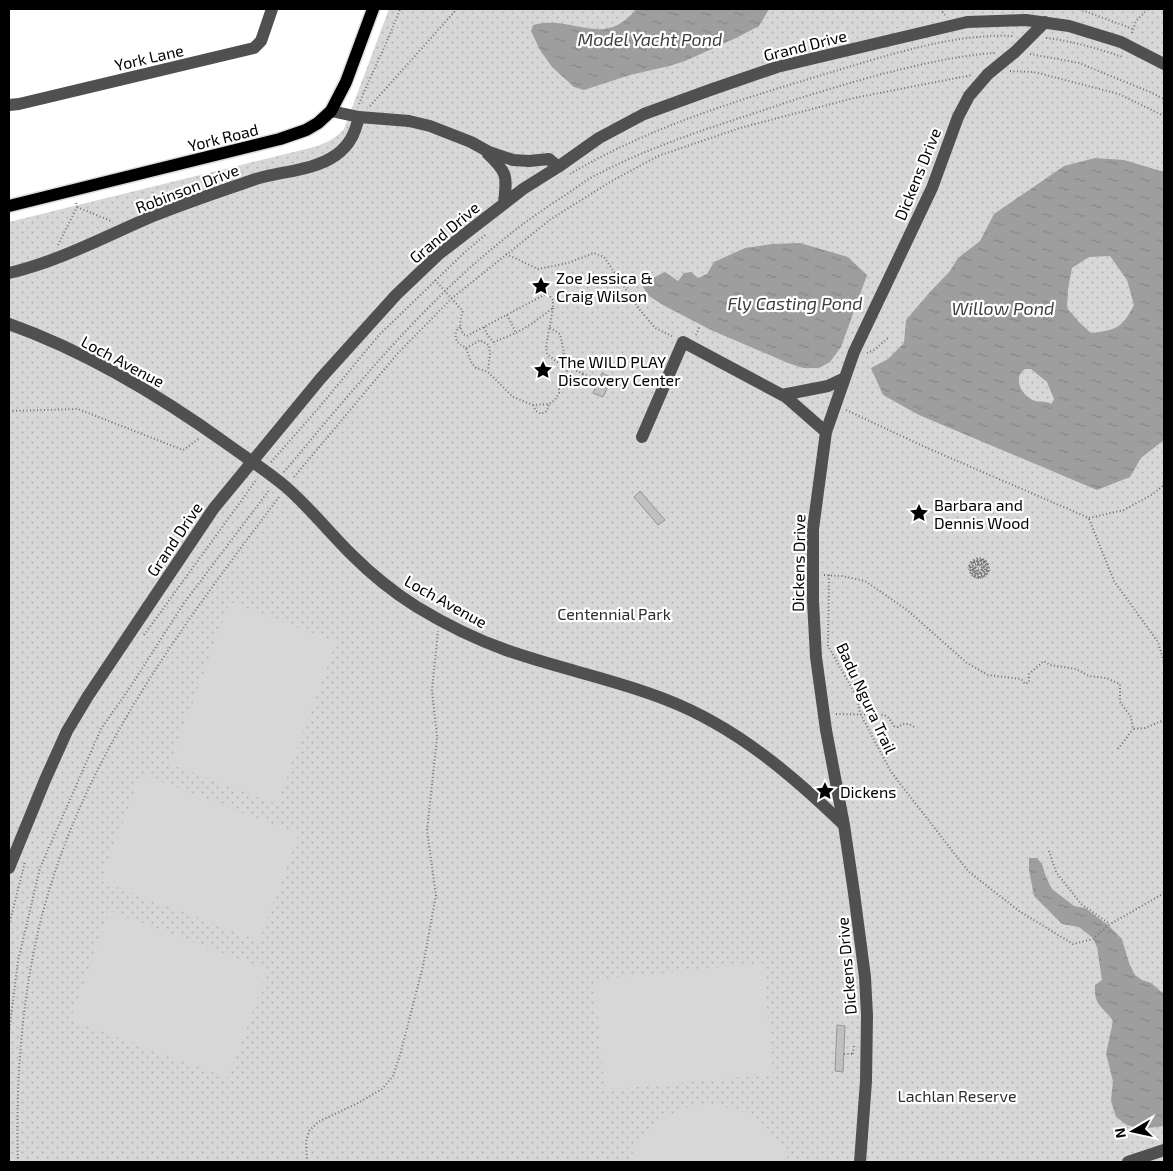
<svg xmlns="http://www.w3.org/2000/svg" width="1173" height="1171" font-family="'Exo 2',sans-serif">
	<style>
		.park { fill: url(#park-dots) }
		.garden { fill: #d7d7d7 }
		.water { fill: url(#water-ripples); fill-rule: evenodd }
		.building { fill: #c0c0c0; stroke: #949494 }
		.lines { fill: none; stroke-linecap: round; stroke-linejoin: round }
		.major-casing { stroke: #dbdbdb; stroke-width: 15 }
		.path { stroke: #727272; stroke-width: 2; stroke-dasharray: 1 2.5; stroke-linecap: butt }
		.minor { stroke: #505050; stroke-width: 12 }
		.major { stroke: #000; stroke-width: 12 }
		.labels { text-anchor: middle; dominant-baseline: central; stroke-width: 4.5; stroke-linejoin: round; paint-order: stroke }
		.street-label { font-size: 16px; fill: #000; stroke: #fff }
		.poi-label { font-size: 16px; fill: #000; stroke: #fff; text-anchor: start }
		.park-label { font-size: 16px; fill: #2e2e2e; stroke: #fff }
		.water-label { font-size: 18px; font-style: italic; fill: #3f3f3f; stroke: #fff }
	</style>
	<defs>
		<pattern id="park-dots" width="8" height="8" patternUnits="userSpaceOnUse" patternTransform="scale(1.25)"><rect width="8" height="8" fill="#d7d7d7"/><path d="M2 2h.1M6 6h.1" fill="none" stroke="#b7b7b7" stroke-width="1.8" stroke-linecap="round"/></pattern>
		<pattern id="water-ripples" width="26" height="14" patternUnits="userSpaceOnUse" patternTransform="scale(1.25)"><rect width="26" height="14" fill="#9e9e9e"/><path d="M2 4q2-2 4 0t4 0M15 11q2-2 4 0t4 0" fill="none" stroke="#868686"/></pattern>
	</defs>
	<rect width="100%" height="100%" fill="#fff"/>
	<!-- park -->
	<path class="park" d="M389 9H1164V1162H9V222L306 149C322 145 333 141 344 129Z"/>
	<!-- garden -->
	<path class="garden" d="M544 297H548L551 299 552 306 549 309 528 305Z
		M230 602 336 642 277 804 170 764Z
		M141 774 299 834 259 941 101 881Z
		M110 911 268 970 228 1078 70 1020Z
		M763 963 773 1074 605 1090 594 980Z
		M713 1105C722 1107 733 1108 741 1111 764 1120 780 1140 789 1162H628L640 1139 660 1120 686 1108Z"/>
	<!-- water -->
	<path class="water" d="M636 9H769L759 26 736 38 685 61 669 66 630 75 584 90 574 87 552 67 540 50 531 31 533 25C573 14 604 50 636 9Z
		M1095 158 1124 160 1164 172V440L1141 458 1130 477 1097 490 919 415 883 395 871 368 888 359 904 343 906 320 930 292 950 271 958 258 980 241 994 214 1064 166ZM1110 256 1127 280 1134 305C1122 328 1117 330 1091 333L1079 322 1067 308 1068 289 1072 268 1089 257ZM1025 369H1031L1047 382 1054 399 1052 404C1046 401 1041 402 1035 401 1022 397 1012 378 1025 369Z
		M800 243 848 257 867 275 841 347 830 362 819 368H803L788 363 711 330 663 305 649 296 641 284 665 272 678 281 684 273 691 272 698 278 707 274 714 262 745 248 772 244Z
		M1029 858H1037L1042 864 1046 877 1052 889 1074 906 1085 908 1108 925 1122 939 1129 963 1135 975 1142 980 1151 983 1164 994V1126L1141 1129 1127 1125 1116 1117 1111 1101 1113 1081 1106 1054 1113 1021C1102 1005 1094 1007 1095 985L1102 980 1097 947 1093 938 1079 927 1062 924 1034 896 1029 870Z"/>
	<!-- building -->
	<path class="building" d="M602 373 612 378 603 397 593 393Z
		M640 491 665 520 658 525 634 497Z
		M837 1025 845 1026 843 1072 835 1071Z"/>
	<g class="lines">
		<!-- major casing -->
		<g class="major-casing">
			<path id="major" d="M9 206 280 139 306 130 318 123 331 111 346 82 373 9"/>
		</g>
		<!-- path -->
		<path class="path" d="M940 9 945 15
			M1079 9 1133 29
			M1132 33 1136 21 1148 9
			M1046 38C1073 41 1098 49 1123 57
			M1030 54 1079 63 1150 92 1164 99
			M1010 71 1034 72 1119 94 1164 116
			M359 104C372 72 388 42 400 9
			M370 106 457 9
			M570 174C651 126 742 99 832 72 889 55 954 33 1014 36
			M77 207 111 221
			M58 245 77 207 76 202
			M506 254 538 269 568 263 594 253 604 257 640 310 655 328 672 336
			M435 280 463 311C460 319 459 326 463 334L467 336 544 295 548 294 553 300V308L533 323 516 333 494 342
			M553 308 546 347 547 354 557 362 595 379 598 384
			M507 315 516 333
			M460 327 456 331C455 341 457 343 466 348L471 362 476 368 488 372 513 397 533 405 549 404 555 400 559 393V384L567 373V367L560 334 549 327
			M484 327C487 337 493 339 495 345
			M696 335 700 326
			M466 348 480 340 489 345 490 354 488 371
			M867 353 874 350 888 338
			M559 388C571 388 577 383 583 374
			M533 405 536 411 541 414 547 411 549 404
			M846 410 925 447 1089 518 1124 510 1153 494 1164 485
			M9 411 78 409 183 450 200 438
			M271 462 317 410 379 335 464 253 485 235
			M284 472C366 374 449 271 556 201 571 192 585 180 600 173 656 144 716 126 776 106 811 94 846 84 882 74 919 65 958 55 996 53
			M294 477 398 353 452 298 551 219 610 182 658 156 740 128 854 98 972 75
			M1089 519 1114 581 1158 642 1164 662
			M969 565 972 566 974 562 981 561 975 562 973 566 976 567 980 565 983 569 981 565H976L980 563 974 565 978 562 983 564 985 570 981 563 984 568 980 573 978 572 981 571 983 569 979 571 975 568 978 572 974 568 975 572C980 575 982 572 985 570L983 573 978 574 979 575 986 570 985 565 981 561 985 563 987 570C987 559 978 559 971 564L976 560H981L979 559 973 561 971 564V562C979 554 989 559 989 571L987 562 982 559C986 563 989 567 986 573L981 577H977L984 575 987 571C983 574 980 577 974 573L971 567C971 571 973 574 977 576H975L971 572 970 567C970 573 972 576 978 578L985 576 989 571C982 583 969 579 969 566H973V570L977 574 973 570V567L979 568
			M824 575 842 576 865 581 907 610 967 663 988 675 1021 679 1025 684 1029 682V674L1044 661 1050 665 1076 669 1089 676 1106 678 1120 684V702L1131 717 1133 729 1145 728 1164 720
			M829 575 828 646 857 697 860 713 891 772 968 871 1019 911 1073 944 1093 939 1109 925 1164 893
			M144 635 257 479
			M836 714 884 715 888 717 894 726 898 727 903 724H909L916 728
			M1118 749 1133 729
			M1049 851 1056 872 1081 904 1110 924
			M9 925 25 862
			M9 1032 18 961 40 868 101 729 129 689 184 603 270 489
			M844 1054H854
			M853 1054 854 1046
			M18 1162C15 1069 24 964 54 875 100 734 191 614 279 497
			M307 1162 306 1142 309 1131 318 1122 358 1103 382 1089 393 1076 400 1055 423 966 436 895 427 831 437 737 432 690 438 631"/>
		<!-- minor -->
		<path class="minor" d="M9 105 19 104 254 48 261 41 272 9
			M331 111 359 117 409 121 430 126 471 142 489 152 513 160 529 161 549 159 558 167
			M488 154C508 173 507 176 504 203
			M9 273C60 261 106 236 153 216 185 203 218 192 250 181 277 171 312 172 336 155 350 145 355 133 359 117
			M9 324C88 352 162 397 230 446 248 459 268 472 286 487 309 507 329 532 351 554 371 574 393 592 417 607 445 624 475 639 506 650 559 669 615 679 667 700 736 727 791 774 844 825
			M782 395 828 386 845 378
			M642 437 683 342 786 397 826 432
			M9 868 45 780 67 731 88 696 214 508 321 378 396 295 439 254 523 189 558 167 599 138 644 114 710 90 777 67 967 22 1026 20 1069 26 1121 42 1164 64
			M860 1162 866 1081 867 1015 865 977 854 893 844 825 826 730 816 657 813 601V529L826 432 854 352 932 188 958 117 969 96 988 74 1015 52 1045 22
			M1128 1162 1164 1150"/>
		<!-- major -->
		<use href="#major" class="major"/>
	</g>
	<!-- icons -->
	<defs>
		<g id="sight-bare" transform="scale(1.5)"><path d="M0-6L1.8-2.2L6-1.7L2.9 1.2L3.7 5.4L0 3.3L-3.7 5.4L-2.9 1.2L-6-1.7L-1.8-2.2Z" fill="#000" stroke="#fff" stroke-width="2.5" paint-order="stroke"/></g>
	</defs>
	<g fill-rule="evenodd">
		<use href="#sight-bare" x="541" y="286"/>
		<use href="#sight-bare" x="543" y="370"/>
		<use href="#sight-bare" x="919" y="513"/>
		<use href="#sight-bare" x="825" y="791"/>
	</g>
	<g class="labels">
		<!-- street labels -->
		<g class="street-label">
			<text transform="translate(805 45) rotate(-14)">Grand Drive</text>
			<text transform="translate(149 57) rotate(-13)">York Lane</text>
			<text transform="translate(223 137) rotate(-14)">York Road</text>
			<text transform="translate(917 174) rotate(-68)">Dickens Drive</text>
			<text transform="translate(187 188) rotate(-21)">Robinson Drive</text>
			<text transform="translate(444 232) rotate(-40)">Grand Drive</text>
			<text transform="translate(123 361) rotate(28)">Loch Avenue</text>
			<text transform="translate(174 539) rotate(-56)">Grand Drive</text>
			<text transform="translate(798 563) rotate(-89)">Dickens Drive</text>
			<text transform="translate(446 601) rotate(29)">Loch Avenue</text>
			<text transform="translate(867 698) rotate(65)">Badu Ngura Trail</text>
			<text transform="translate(846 966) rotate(-95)">Dickens Drive</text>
		</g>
		<!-- poi labels -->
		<g class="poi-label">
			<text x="556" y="277">Zoe Jessica &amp;<tspan x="556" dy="18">Craig Wilson</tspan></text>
			<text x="558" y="361">The WILD PLAY<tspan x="558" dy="18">Discovery Center</tspan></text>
			<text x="934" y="504">Barbara and<tspan x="934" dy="18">Dennis Wood</tspan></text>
			<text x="840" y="791">Dickens</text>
		</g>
		<!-- park labels -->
		<g class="park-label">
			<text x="614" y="613">Centennial Park</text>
			<text x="957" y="1095">Lachlan Reserve</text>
		</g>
		<!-- water labels -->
		<g class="water-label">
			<text x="650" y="39">Model Yacht Pond</text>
			<text x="795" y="303">Fly Casting Pond</text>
			<text x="1003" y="308">Willow Pond</text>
		</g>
	</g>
	<!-- border -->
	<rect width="1173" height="1171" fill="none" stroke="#000000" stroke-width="20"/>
	<!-- north arrow -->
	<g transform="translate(1133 1131) rotate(261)" stroke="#ffffff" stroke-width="4" paint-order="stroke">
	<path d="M0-4L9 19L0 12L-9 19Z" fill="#000000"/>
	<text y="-8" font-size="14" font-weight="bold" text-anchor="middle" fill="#000000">N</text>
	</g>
</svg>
